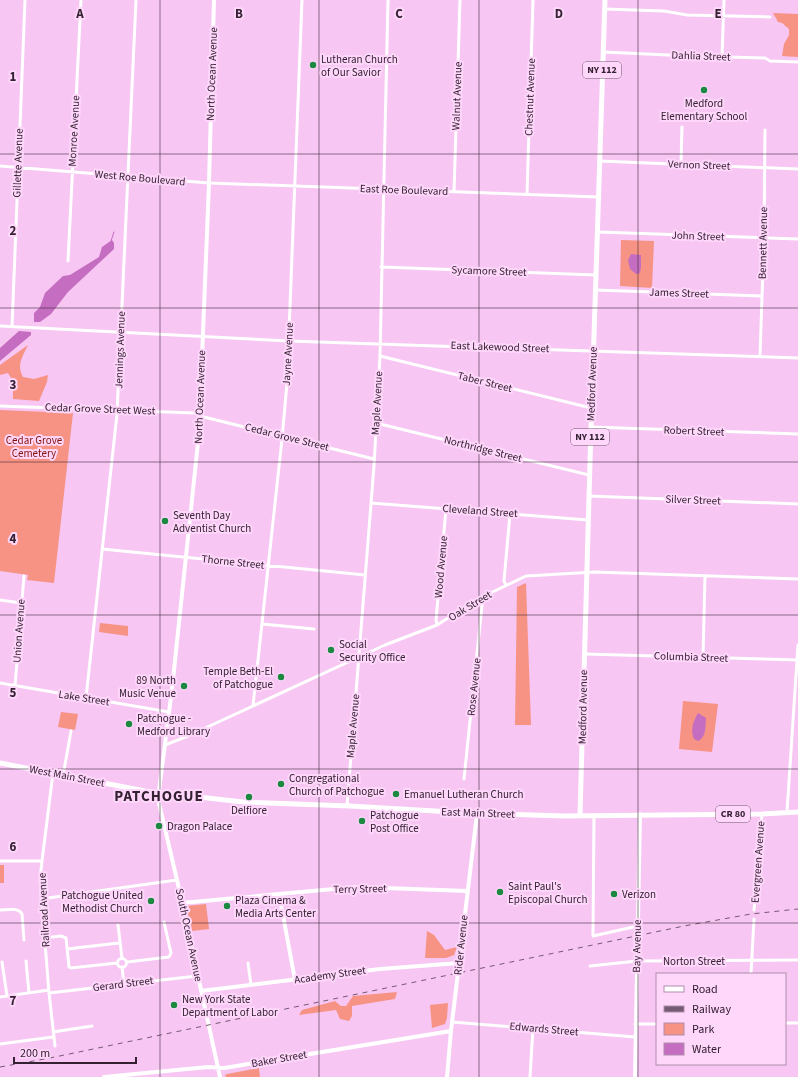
<svg xmlns="http://www.w3.org/2000/svg" width="798" height="1077" font-family="'Source Sans 3',sans-serif">
	<style>
		.green { fill: #f79384 }
		.water { fill: #c56dc0 }
		.lines { fill: none; stroke-linecap: round; stroke-linejoin: round }
		.stream { stroke: #c56dc0; stroke-width: 1 }
		.minor { stroke: #fff; stroke-width: 3 }
		.tertiary { stroke: #fff; stroke-width: 4 }
		.primary { stroke: #fff; stroke-width: 5 }
		.rail { stroke: #765973; stroke-width: 1; stroke-dasharray: 5 5; stroke-linecap: butt }
		.grid { fill: none; stroke: #342132; stroke-width: 1; stroke-opacity: 0.55 }
		.poi-dot { fill: #1c8940; stroke: #ffd7fb; stroke-width: 1.5 }
		.labels { text-anchor: middle; dominant-baseline: central; stroke-width: 4; stroke-linejoin: round; paint-order: stroke }
		.shield { fill: #ffd7fb; stroke: #71586e; stroke-width: 1 }
		.shield-label { font-size: 10px; font-weight: bold; fill: #342132 }
		.street-label { font-size: 11px; fill: #342132; stroke: #ffd7fb }
		.poi-label { font-size: 11px; fill: #342132; stroke: #ffd7fb; text-anchor: start }
		.park-label { font-size: 11px; fill: #81120b; stroke: #ffd7fb }
		.district-label { font-size: 15px; font-weight: bold; letter-spacing: 1px; fill: #342132; stroke: #ffd7fb }
		.grid-label { font-size: 13px; text-anchor: middle; font-weight: bold; fill: #342132; stroke: #ffd7fb; stroke-width: 4; stroke-linejoin: round; paint-order: stroke }
	</style>
	<rect width="100%" height="100%" fill="#f7c6f3"/>
	<!-- green -->
	<path class="green" d="M773 13 798 14V57L782 56 784 44 789 35V29L782 23 778 22Z
		M621 240 654 241 652 288 620 286Z
		M28 345C23 356 16 365 23 377L34 379 48 375 47 382 39 401 13 399V381L8 373 0 375V365Z
		M0 410 73 413 54 583 27 580 28 575 0 571Z
		M526 583 531 725H515L517 587Z
		M100 623 128 626V636L99 632Z
		M683 701 718 704 712 752 679 749Z
		M61 712 78 714 75 730 58 727Z
		M0 865H4V883H0Z
		M206 904 209 929 192 931 186 906Z
		M427 931 434 935 445 950 457 947 454 955 446 958H425Z
		M397 992 395 999 352 1006V1016L349 1021 340 1019 336 1010 299 1015 302 1010 335 1001 341 1006H346L353 996Z
		M448 1003 447 1018 445 1024 432 1028 430 1005Z
		M259 1068 260 1077H226L225 1075 227 1074Z"/>
	<!-- water -->
	<path class="water" d="M112 240 114 243V249L68 292 51 314 40 322H34V313L40 307 45 293 63 276 70 275 99 257 102 247Z
		M631 254 641 255V267L640 273 636 274 630 269 628 260Z
		M19 331 31 332V335L0 361V348Z
		M698 713 706 718C705 726 707 737 698 741L694 739C690 729 693 722 698 713Z"/>
	<g class="lines">
		<!-- stream -->
		<path class="stream" d="M111 241 114 232"/>
		<!-- minor -->
		<path class="minor" d="M604 9 664 11 687 15 770 17
			M603 52 690 56 765 58 770 61 798 62
			M722 57 724 0
			M599 161 798 169
			M681 165 682 127
			M0 166 209 183 599 197
			M454 192 460 0
			M527 194 533 0
			M598 232 798 239
			M68 261 81 0
			M381 267 596 275
			M596 290 762 296
			M0 326 289 341 798 358
			M12 327 25 0
			M380 356 591 408
			M760 356 764 238 765 130
			M0 406 195 413 204 417 374 459
			M376 423 589 475
			M591 427 798 434
			M589 496 798 504
			M371 503 588 520
			M102 549 365 575
			M506 585 504 581 510 514
			M0 600 21 603
			M262 624 314 629
			M437 625 436 620 446 509
			M585 654 797 660
			M703 657 705 576
			M0 683 169 712
			M15 686 24 576
			M86 698 117 414 136 0
			M253 706 282 439 287 383 302 0
			M165 745 188 736 385 645 437 625 478 599 526 576 595 572 798 579
			M53 773 42 861 40 880 49 993 55 1046
			M63 776 71 731
			M464 779 483 596
			M347 806 374 466 380 356 388 0
			M787 812 798 645
			M594 815 593 936 638 926
			M0 861H42
			M41 899 177 880
			M0 910C7 910 18 907 22 914L24 940
			M754 910 762 814
			M118 925 122 958
			M44 938 61 936 66 938 69 967 71 968 117 963
			M67 949 119 943
			M117.5 963a4.5 4.5 0 1 1 9 0a4.5 4.5 0 1 1-9 0Z
			M26 961 29 993
			M2 962 7 996
			M127 962 169 957 171 953 164 922
			M248 963 251 985
			M590 966 637 961 798 960
			M122 967 124 984
			M751 974 754 919
			M49 993 197 976
			M0 997 49 990
			M452 1022 635 1037
			M785 1023H798
			M635 1024H657
			M53 1032 92 1026
			M0 1044 53 1037
			M530 1077 533 1028"/>
		<!-- tertiary -->
		<path class="tertiary" d="M214 0 209 183 199 433 172 689 158 799 177 880 220 1077
			M279 894 295 980
			M181 903 356 887 468 891
			M201 991 380 969 459 963
			M104 1077 208 1067 224 1068 451 1031
			M447 1077 451 1031 477 814
			M635 1077 640 814"/>
		<!-- primary -->
		<path class="primary" d="M0 763 145 791 243 802 350 806 469 813 565 816 762 814 798 812
			M580 815 591 427 605 0"/>
		<!-- rail -->
		<path class="rail" d="M0 1067 50 1058 684 926 751 914 798 909"/>
	</g>
	<!-- grid -->
	<path class="grid" d="M160 0V1077M319 0V1077M479 0V1077M638 0V1077M0 154H798M0 308H798M0 462H798M0 615H798M0 769H798M0 923H798"/>
	<!-- markers -->
	<g class="poi-dot">
		<circle cx="313" cy="65" r="4"/>
		<circle cx="704" cy="90" r="4"/>
		<circle cx="165" cy="521" r="4"/>
		<circle cx="331" cy="650" r="4"/>
		<circle cx="281" cy="677" r="4"/>
		<circle cx="184" cy="686" r="4"/>
		<circle cx="129" cy="724" r="4"/>
		<circle cx="281" cy="784" r="4"/>
		<circle cx="396" cy="794" r="4"/>
		<circle cx="249" cy="797" r="4"/>
		<circle cx="362" cy="821" r="4"/>
		<circle cx="159" cy="826" r="4"/>
		<circle cx="500" cy="892" r="4"/>
		<circle cx="614" cy="894" r="4"/>
		<circle cx="151" cy="901" r="4"/>
		<circle cx="227" cy="906" r="4"/>
		<circle cx="174" cy="1005" r="4"/>
	</g>
	<g class="labels">
		<!-- shield labels -->
		<g class="shield">
			<rect x="583" y="62" width="38" height="16" rx="3"/>
			<rect x="571" y="429" width="38" height="16" rx="3"/>
			<rect x="716" y="806" width="34" height="16" rx="3"/>
		</g>
		<g class="shield-label">
			<text x="602" y="70">NY 112</text>
			<text x="590" y="437">NY 112</text>
			<text x="733" y="814">CR 80</text>
		</g>
		<!-- street labels -->
		<g class="street-label">
			<text transform="translate(701 56) rotate(2)">Dahlia Street</text>
			<text transform="translate(212 74) rotate(-88)">North Ocean Avenue</text>
			<text transform="translate(457 96) rotate(-88)">Walnut Avenue</text>
			<text transform="translate(530 97) rotate(-88)">Chestnut Avenue</text>
			<text transform="translate(74 131) rotate(-87)">Monroe Avenue</text>
			<text transform="translate(18 163) rotate(-88)">Gillette Avenue</text>
			<text transform="translate(699 165) rotate(2)">Vernon Street</text>
			<text transform="translate(140 178) rotate(5)">West Roe Boulevard</text>
			<text transform="translate(404 190) rotate(2)">East Roe Boulevard</text>
			<text transform="translate(698 236) rotate(2)">John Street</text>
			<text transform="translate(763 243) rotate(-89)">Bennett Avenue</text>
			<text transform="translate(489 271) rotate(2)">Sycamore Street</text>
			<text transform="translate(679 293) rotate(2)">James Street</text>
			<text transform="translate(500 347) rotate(2)">East Lakewood Street</text>
			<text transform="translate(120 350) rotate(-88)">Jennings Avenue</text>
			<text transform="translate(288 354) rotate(-87)">Jayne Avenue</text>
			<text transform="translate(485 382) rotate(14)">Taber Street</text>
			<text transform="translate(592 384) rotate(-88)">Medford Avenue</text>
			<text transform="translate(200 397) rotate(-88)">North Ocean Avenue</text>
			<text transform="translate(377 403) rotate(-87)">Maple Avenue</text>
			<text transform="translate(100 409) rotate(2)">Cedar Grove Street West</text>
			<text transform="translate(694 431) rotate(2)">Robert Street</text>
			<text transform="translate(287 437) rotate(14)">Cedar Grove Street</text>
			<text transform="translate(483 449) rotate(14)">Northridge Street</text>
			<text transform="translate(693 500) rotate(2)">Silver Street</text>
			<text transform="translate(480 511) rotate(4)">Cleveland Street</text>
			<text transform="translate(233 562) rotate(6)">Thorne Street</text>
			<text transform="translate(441 567) rotate(-85)">Wood Avenue</text>
			<text transform="translate(470 606) rotate(-31)">Oak Street</text>
			<text transform="translate(19 631) rotate(-86)">Union Avenue</text>
			<text transform="translate(691 657) rotate(2)">Columbia Street</text>
			<text transform="translate(474 687) rotate(-84)">Rose Avenue</text>
			<text transform="translate(84 698) rotate(9)">Lake Street</text>
			<text transform="translate(583 707) rotate(-89)">Medford Avenue</text>
			<text transform="translate(353 726) rotate(-85)">Maple Avenue</text>
			<text transform="translate(67 776) rotate(11)">West Main Street</text>
			<text transform="translate(478 813) rotate(2)">East Main Street</text>
			<text transform="translate(758 862) rotate(-86)">Evergreen Avenue</text>
			<text transform="translate(360 889) rotate(-1)">Terry Street</text>
			<text transform="translate(44 910) rotate(-93)">Railroad Avenue</text>
			<text transform="translate(189 935) rotate(78)">South Ocean Avenue</text>
			<text transform="translate(461 945) rotate(-84)">Rider Avenue</text>
			<text transform="translate(637 946) rotate(-89)">Bay Avenue</text>
			<text x="694" y="961">Norton Street</text>
			<text transform="translate(330 975) rotate(-8)">Academy Street</text>
			<text transform="translate(123 984) rotate(-7)">Gerard Street</text>
			<text transform="translate(544 1029) rotate(5)">Edwards Street</text>
			<text transform="translate(279 1059) rotate(-10)">Baker Street</text>
		</g>
		<!-- poi labels -->
		<g class="poi-label">
			<text x="321" y="59">Lutheran Church<tspan x="321" dy="13">of Our Savior</tspan></text>
			<text x="704" y="103" text-anchor="middle">Medford<tspan x="704" dy="13">Elementary School</tspan></text>
			<text x="173" y="515">Seventh Day<tspan x="173" dy="13">Adventist Church</tspan></text>
			<text x="339" y="644">Social<tspan x="339" dy="13">Security Office</tspan></text>
			<text x="273" y="671" text-anchor="end">Temple Beth-El<tspan x="273" dy="13">of Patchogue</tspan></text>
			<text x="176" y="680" text-anchor="end">89 North<tspan x="176" dy="13">Music Venue</tspan></text>
			<text x="137" y="718">Patchogue -<tspan x="137" dy="13">Medford Library</tspan></text>
			<text x="289" y="778">Congregational<tspan x="289" dy="13">Church of Patchogue</tspan></text>
			<text x="404" y="794">Emanuel Lutheran Church</text>
			<text x="249" y="810" text-anchor="middle">Delfiore</text>
			<text x="370" y="815">Patchogue<tspan x="370" dy="13">Post Office</tspan></text>
			<text x="167" y="826">Dragon Palace</text>
			<text x="508" y="886">Saint Paul's<tspan x="508" dy="13">Episcopal Church</tspan></text>
			<text x="622" y="894">Verizon</text>
			<text x="143" y="895" text-anchor="end">Patchogue United<tspan x="143" dy="13">Methodist Church</tspan></text>
			<text x="235" y="900">Plaza Cinema &amp;<tspan x="235" dy="13">Media Arts Center</tspan></text>
			<text x="182" y="999">New York State<tspan x="182" dy="13">Department of Labor</tspan></text>
		</g>
		<!-- park labels -->
		<g class="park-label">
			<text x="34" y="440">Cedar Grove<tspan x="34" dy="13">Cemetery</tspan></text>
		</g>
		<!-- district labels -->
		<g class="district-label">
			<text x="159" y="796">PATCHOGUE</text>
		</g>
	</g>
	<g class="grid-label">
		<text x="80" y="18">A</text>
		<text x="239" y="18">B</text>
		<text x="399" y="18">C</text>
		<text x="559" y="18">D</text>
		<text x="718" y="18">E</text>
		<text x="13" y="81">1</text>
		<text x="13" y="235">2</text>
		<text x="13" y="389">3</text>
		<text x="13" y="543">4</text>
		<text x="13" y="697">5</text>
		<text x="13" y="851">6</text>
		<text x="13" y="1005">7</text>
	</g>
	<!-- legend -->
	<rect x="656" y="973" width="130" height="92" fill="#ffd7fb" stroke="#ae8eab"/>
	<rect x="664" y="986" width="20" height="6" fill="#ffffff" stroke="#ae8eab"/>
	<text x="692" y="993" font-size="12" fill="#342132">Road</text>
	<rect x="664" y="1006" width="20" height="6" fill="#765973" stroke="#ae8eab"/>
	<text x="692" y="1013" font-size="12" fill="#342132">Railway</text>
	<rect x="664" y="1023" width="20" height="12" fill="#f79384" stroke="#ae8eab"/>
	<text x="692" y="1033" font-size="12" fill="#342132">Park</text>
	<rect x="664" y="1043" width="20" height="12" fill="#c56dc0" stroke="#ae8eab"/>
	<text x="692" y="1053" font-size="12" fill="#342132">Water</text>
	<!-- scale -->
	<path d="M14 1057v6h122v-6" fill="none" stroke="#342132" stroke-width="2"/>
	<text x="20" y="1057" font-size="12" fill="#342132" stroke="#ffd7fb" stroke-width="3" paint-order="stroke">200 m</text>
</svg>
